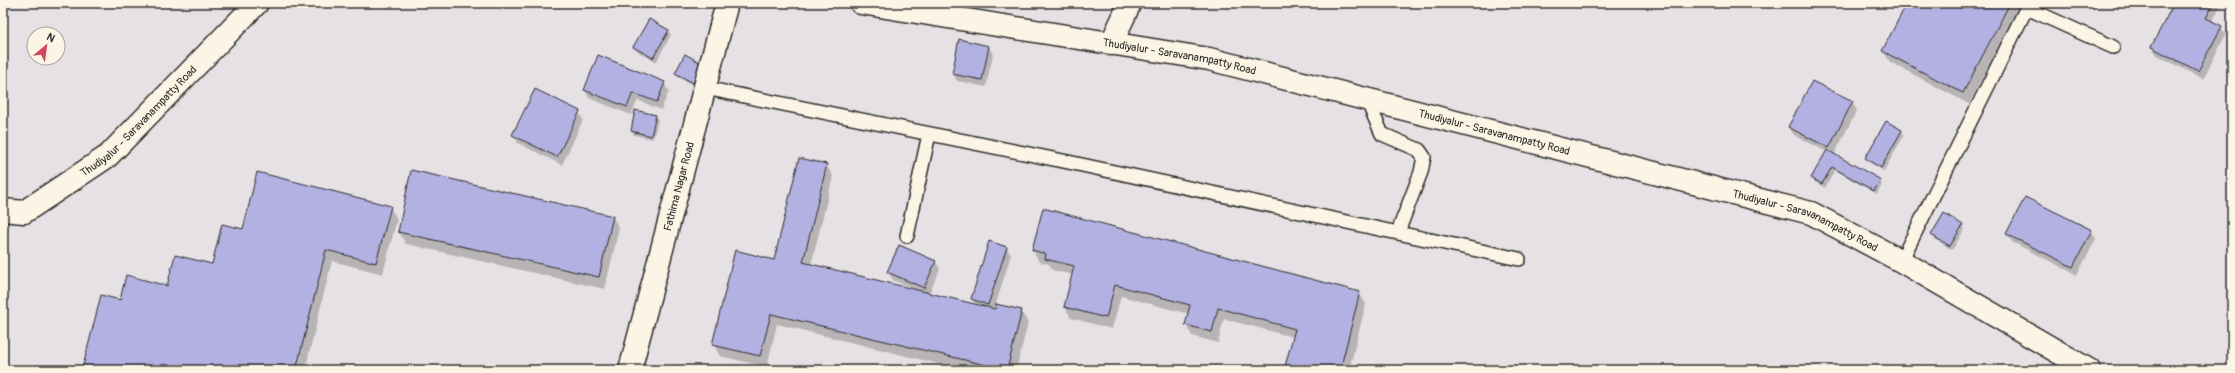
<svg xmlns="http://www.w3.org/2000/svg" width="2235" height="373" font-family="Pangolin,sans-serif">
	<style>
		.shadow { fill: #0003 }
		.building { fill: #b3b1e2; stroke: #2b2b2b }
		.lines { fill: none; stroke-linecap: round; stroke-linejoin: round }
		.service-casing { stroke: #2b2b2b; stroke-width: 16 }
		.minor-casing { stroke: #2b2b2b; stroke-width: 25 }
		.secondary-casing { stroke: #2b2b2b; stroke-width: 25 }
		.service { stroke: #fcf5e5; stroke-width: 13 }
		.minor { stroke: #fcf5e5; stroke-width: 22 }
		.secondary { stroke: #fcf5e5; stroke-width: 22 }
		.labels { text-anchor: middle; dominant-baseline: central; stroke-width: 3; stroke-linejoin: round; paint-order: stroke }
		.street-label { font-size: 11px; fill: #2b2b2b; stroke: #fcf5e5 }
	</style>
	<rect width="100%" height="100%" fill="#e6e1e4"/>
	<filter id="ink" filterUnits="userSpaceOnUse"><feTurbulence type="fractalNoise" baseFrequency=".025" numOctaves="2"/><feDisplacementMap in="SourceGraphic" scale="8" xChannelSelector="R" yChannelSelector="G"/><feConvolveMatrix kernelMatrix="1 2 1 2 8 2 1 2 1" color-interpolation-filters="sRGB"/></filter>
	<g filter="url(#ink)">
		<!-- shadow -->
		<path class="shadow" d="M1197 3H1205L1204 6Z
			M1908 3H2022L1969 104 1890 62 1883 51Z
			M2175 3H2222L2212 22 2221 27 2226 34 2203 79 2157 55 2152 47Z
			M668 31 671 35 656 62 637 51 634 47Z
			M989 47 993 54 986 87 957 81 953 73Z
			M707 69 698 87 678 77 676 73Z
			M664 83 669 91 661 110 638 100 631 115 589 98 585 90Z
			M1852 102 1857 110 1834 155 1880 181 1882 185 1877 194 1835 170 1825 188 1815 182 1812 178 1827 152 1794 135 1789 127Z
			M579 112 583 120 562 165 518 143 514 135Z
			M655 116 658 120 653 139 634 135 632 131Z
			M1887 122 1902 131 1904 135 1884 171 1869 162 1866 158Z
			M826 165 833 176 811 265 915 290 893 280 888 272 935 261 940 269 929 294 976 305 972 299 1007 248 1011 255 994 310 1021 311 1028 323 1016 370H963L777 324 767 367 720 356 713 344 775 261Z
			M390 207 397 219 383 274 332 261 305 370H83L121 302 168 287 213 266 244 230Z
			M1044 209 1359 293 1366 304 1349 370H1285L1293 337 1224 319 1218 343 1192 336 1186 325 1189 314 1121 296 1112 329 1071 318 1065 307 1073 275 1052 270 1049 264 1039 262 1033 250Z
			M612 216 619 228 605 289 406 244 399 232Z
			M1962 225 1965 229 1952 250 1935 239 1933 235Z
			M2091 231 2096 239 2077 275 2012 242 2008 234Z"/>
		<!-- building -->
		<path class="building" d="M1907 3H2010L1963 93 1882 51Z
			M2174 3H2214L2206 18 2222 26 2198 71 2151 47Z
			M649 19 669 30 653 58 633 47Z
			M959 39 989 46 982 80 952 74Z
			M685 54 705 65 695 84 675 73Z
			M598 55 665 82 657 102 633 93 627 107 584 90Z
			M1812 81 1853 101 1829 148 1788 127Z
			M535 89 580 111 557 157 512 135Z
			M635 110 656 115 651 136 631 131Z
			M1886 121 1902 130 1881 168 1865 158Z
			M1827 150 1881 180 1874 191 1832 167 1822 184 1811 178Z
			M799 158 827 164 803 262 995 309 996 304 1022 310 1007 370 771 314 760 356 712 345 735 250 774 260Z
			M411 170 613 216 599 277 398 232Z
			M257 172 391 206 376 263 326 250 296 370H82L101 295 120 300 126 275 167 286 175 255 212 264 222 224 243 229Z
			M2025 197 2092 230 2073 267 2006 234Z
			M1043 208 1360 292 1340 370H1284L1295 329 1218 308 1212 332 1185 325 1190 305 1115 285 1106 318 1064 307 1074 266 1045 259 1046 254 1032 250Z
			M1944 213 1963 225 1950 246 1931 235Z
			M989 241 1007 247 988 305 971 299Z
			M899 245 936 261 924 288 887 272Z"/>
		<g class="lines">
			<!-- service casing -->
			<g class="service-casing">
				<path id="service" d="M2027 8 2113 47
					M705 88 1068 162 1519 259
					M1367 100 1382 134 1419 150 1424 157 1421 172 1398 232
					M907 236 929 134
					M1901 261 2029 3"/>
			</g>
			<!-- minor casing -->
			<g class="minor-casing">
				<g id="minor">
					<path d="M1111 44 1130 3"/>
					<path id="s1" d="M630 370 727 3"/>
				</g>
			</g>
			<!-- secondary casing -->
			<g class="secondary-casing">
				<g id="secondary">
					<path id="s2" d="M861 3 1209 59 1811 213 1901 261 2089 370"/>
					<path id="s3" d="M3 210 24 212 108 156 257 3"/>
				</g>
			</g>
			<!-- service -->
			<use href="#service" class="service"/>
			<!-- minor -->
			<use href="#minor" class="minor"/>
			<!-- secondary -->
			<use href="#secondary" class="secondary"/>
		</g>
	</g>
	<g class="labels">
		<!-- street labels -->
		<g class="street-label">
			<text stroke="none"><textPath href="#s2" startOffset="323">Thudiyalur - Saravanampatty Road</textPath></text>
			<text stroke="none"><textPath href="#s3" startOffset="168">Thudiyalur - Saravanampatty Road</textPath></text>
			<text stroke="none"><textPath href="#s2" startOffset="647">Thudiyalur - Saravanampatty Road</textPath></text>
			<text stroke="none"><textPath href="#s1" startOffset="190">Fathima Nagar Road</textPath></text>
			<text stroke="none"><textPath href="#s2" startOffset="971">Thudiyalur - Saravanampatty Road</textPath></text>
		</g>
	</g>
	<!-- margin -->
	<rect width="2235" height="373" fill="none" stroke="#fcf5e5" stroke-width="16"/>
	<rect x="8" y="8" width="2219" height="357" fill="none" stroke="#2b2b2b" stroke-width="1.5" filter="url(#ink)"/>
	<!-- north arrow -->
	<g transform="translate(46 46) rotate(29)"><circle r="19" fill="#fcf5e5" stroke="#a8a49b"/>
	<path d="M0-3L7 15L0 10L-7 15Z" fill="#d1495b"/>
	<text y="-6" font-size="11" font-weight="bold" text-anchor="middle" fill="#2b2b2b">N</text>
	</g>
</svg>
